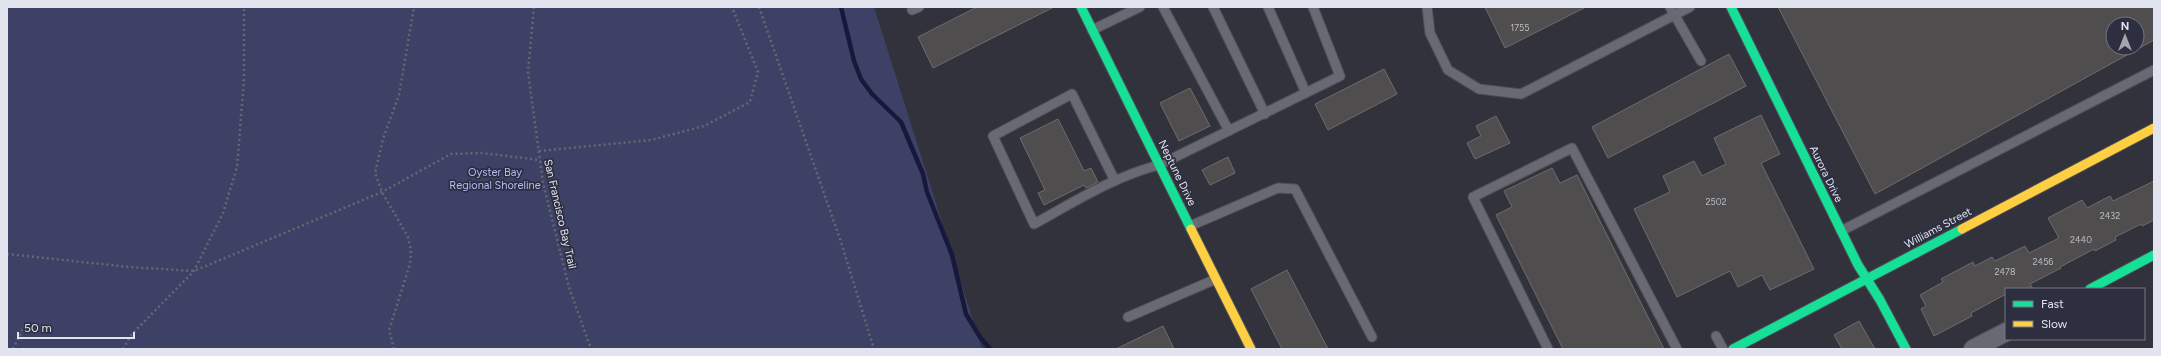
<svg xmlns="http://www.w3.org/2000/svg" width="2161" height="356" font-family="Figtree,sans-serif">
	<style>
		.green { fill: #3e4166 }
		.lines { fill: none; stroke-linecap: round; stroke-linejoin: round }
		.stream { stroke: #18173c; stroke-width: 4.5 }
		.building { fill: #4f4d4e; stroke: #6e6c6c; fill-rule: evenodd }
		.lane-casing { stroke: #4f5057; stroke-width: 11 }
		.street-casing { stroke: #4f5057; stroke-width: 20 }
		.fast-casing { stroke: #4f5057; stroke-width: 11 }
		.slow-casing { stroke: #4f5057; stroke-width: 11 }
		.path { stroke: #67686f; stroke-width: 2.5; stroke-dasharray: 2 3; stroke-linecap: butt }
		.lane { stroke: #686972; stroke-width: 9 }
		.street { stroke: #686972; stroke-width: 18 }
		.fast { stroke: #16e098; stroke-width: 9 }
		.slow { stroke: #ffcf43; stroke-width: 9 }
		.labels { text-anchor: middle; dominant-baseline: central; stroke-width: 3.5; stroke-linejoin: round; paint-order: stroke }
		.number-label { font-size: 9px; fill: #bcbec6 }
		.park-label { font-size: 11px; fill: #b4bbf6; stroke: #2d2f41 }
		.street-label { font-size: 11px; fill: #e1e3ee; stroke: #2d2f41 }
	</style>
	<rect width="100%" height="100%" fill="#32323c"/>
	<!-- green -->
	<path class="green" d="M7 7H874L982 349H7Z"/>
	<g class="lines">
		<!-- stream -->
		<path class="stream" d="M841 7 854 61 861 79 872 94 901 122 923 174 927 192 952 255 966 314 980 337 990 349"/>
	</g>
	<!-- building -->
	<path class="building" d="M977 7H1054L933 68 918 37Z
		M1485 7H1586L1505 48Z
		M1778 7H2154V40L1875 194ZM2113 24H2137V48H2113Z
		M1729 54 1746 86 1608 158 1592 127Z
		M1384 69 1397 94 1328 130 1315 104Z
		M1190 88 1210 126 1179 141 1160 103Z
		M1761 115 1780 154 1761 163 1814 269 1770 290 1762 275 1738 287 1730 271 1677 297 1634 209 1670 192 1663 176 1694 161 1702 176 1726 164 1714 138Z
		M1496 116 1510 143 1475 159 1467 143 1481 136 1476 126Z
		M1058 119 1084 171 1091 168 1098 182 1086 188 1084 185 1044 205 1038 193 1045 190 1020 138Z
		M1228 157 1235 173 1210 185 1202 170Z
		M1552 168 1560 183 1577 175 1664 349H1563L1496 215 1512 207 1504 191Z
		M2154 181V220L2142 226 2141 224 2115 237 2116 240 2095 251 2094 249 2060 267 2061 268 2030 284 2033 289H2006V294L1971 313 1972 316 1934 336 1921 309 1926 306 1920 295 1943 282 1941 279 1973 262 1975 266 1992 257 1995 261 2025 246 2029 253 2059 238 2048 218 2082 200 2087 208 2110 196 2113 201Z
		M1287 270 1328 349H1282L1251 289Z
		M1859 321 1875 349H1842L1834 335Z
		M1163 326 1174 349H1116Z"/>
	<g class="lines">
		<!-- lane casing -->
		<g class="lane-casing">
			<path id="lane" d="M1163 7 1229 131
				M1213 7 1265 114
				M1268 7 1306 93
				M1427 7 1430 33 1448 70 1479 89 1521 94 1690 7
				M1670 7 1701 61
				M912 10 919 7
				M1092 30 1140 7
				M1115 181 1072 94 993 136 1034 224C1074 202 1115 176 1159 165L1340 76 1313 7
				M1190 226 1278 188 1295 189 1372 337
				M1841 231 2154 70
				M1128 317 1216 279
				M1716 336 1723 349
				M1548 349 1473 197 1572 148 1677 349"/>
		</g>
		<!-- street casing -->
		<g class="street-casing">
			<path id="street" d="M1973 349 2006 332"/>
		</g>
		<!-- fast casing -->
		<g class="fast-casing">
			<path id="fast" d="M1081 7 1191 229
				M1731 7 1858 265 1880 300 1906 349
				M2090 289 2154 255
				M1733 349 1962 229"/>
		</g>
		<!-- slow casing -->
		<g class="slow-casing">
			<path id="slow" d="M1191 229 1251 349
				M1962 229 2154 128"/>
		</g>
		<!-- path -->
		<path class="path" d="M534 7 528 72 543 183 569 287 591 349
			M759 7 841 242 874 349
			M539 151 651 140 704 126 750 102 758 72 732 7
			M7 254 129 267 194 271 382 192 451 154 482 153 540 160
			M13 349 23 329
			M123 349 132 334 194 271 223 213 237 167 244 79V7
			M394 349 389 330 410 264 411 250 408 237 382 192 375 173 383 139 399 95 414 7"/>
		<!-- lane -->
		<use href="#lane" class="lane"/>
		<!-- street -->
		<use href="#street" class="street"/>
		<!-- fast -->
		<use href="#fast" class="fast"/>
		<!-- slow -->
		<use href="#slow" class="slow"/>
	</g>
	<g class="labels">
		<!-- number labels -->
		<g class="number-label">
			<text x="1520" y="27">1755</text>
			<text x="1716" y="201">2502</text>
			<text x="2110" y="215">2432</text>
			<text x="2081" y="239">2440</text>
			<text x="2043" y="261">2456</text>
			<text x="2005" y="271">2478</text>
		</g>
		<!-- park labels -->
		<g class="park-label">
			<text x="495" y="172">Oyster Bay<tspan x="495" dy="13">Regional Shoreline</tspan></text>
		</g>
		<!-- street labels -->
		<g class="street-label">
			<text transform="translate(1177 173) rotate(64)">Neptune Drive</text>
			<text transform="translate(1826 174) rotate(64)">Aurora Drive</text>
			<text transform="translate(560 214) rotate(77)">San Francisco Bay Trail</text>
			<text transform="translate(1938 228) rotate(-28)">Williams Street</text>
		</g>
	</g>
	<!-- border -->
	<rect width="2161" height="356" fill="none" stroke="#e1e3ee" stroke-width="16"/>
	<!-- legend -->
	<rect x="2005" y="288" width="140" height="52" fill="#2d2f41" stroke="#757786"/>
	<rect x="2013" y="301" width="20" height="6" fill="#16e098" stroke="#757786"/>
	<text x="2041" y="308" font-size="12" fill="#e1e3ee">Fast</text>
	<rect x="2013" y="321" width="20" height="6" fill="#ffcf43" stroke="#757786"/>
	<text x="2041" y="328" font-size="12" fill="#e1e3ee">Slow</text>
	<!-- north arrow -->
	<g transform="translate(2125 36)"><circle r="19" fill="#2d2f41" stroke="#757786"/>
	<path d="M0-3L7 15L0 10L-7 15Z" fill="#a4a5b0"/>
	<text y="-6" font-size="11" font-weight="bold" text-anchor="middle" fill="#e1e3ee">N</text>
	</g>
	<!-- scale -->
	<path d="M18 332v6h116v-6" fill="none" stroke="#e1e3ee" stroke-width="2"/>
	<text x="24" y="332" font-size="12" fill="#e1e3ee" stroke="#2d2f41" stroke-width="3" paint-order="stroke">50 m</text>
</svg>
